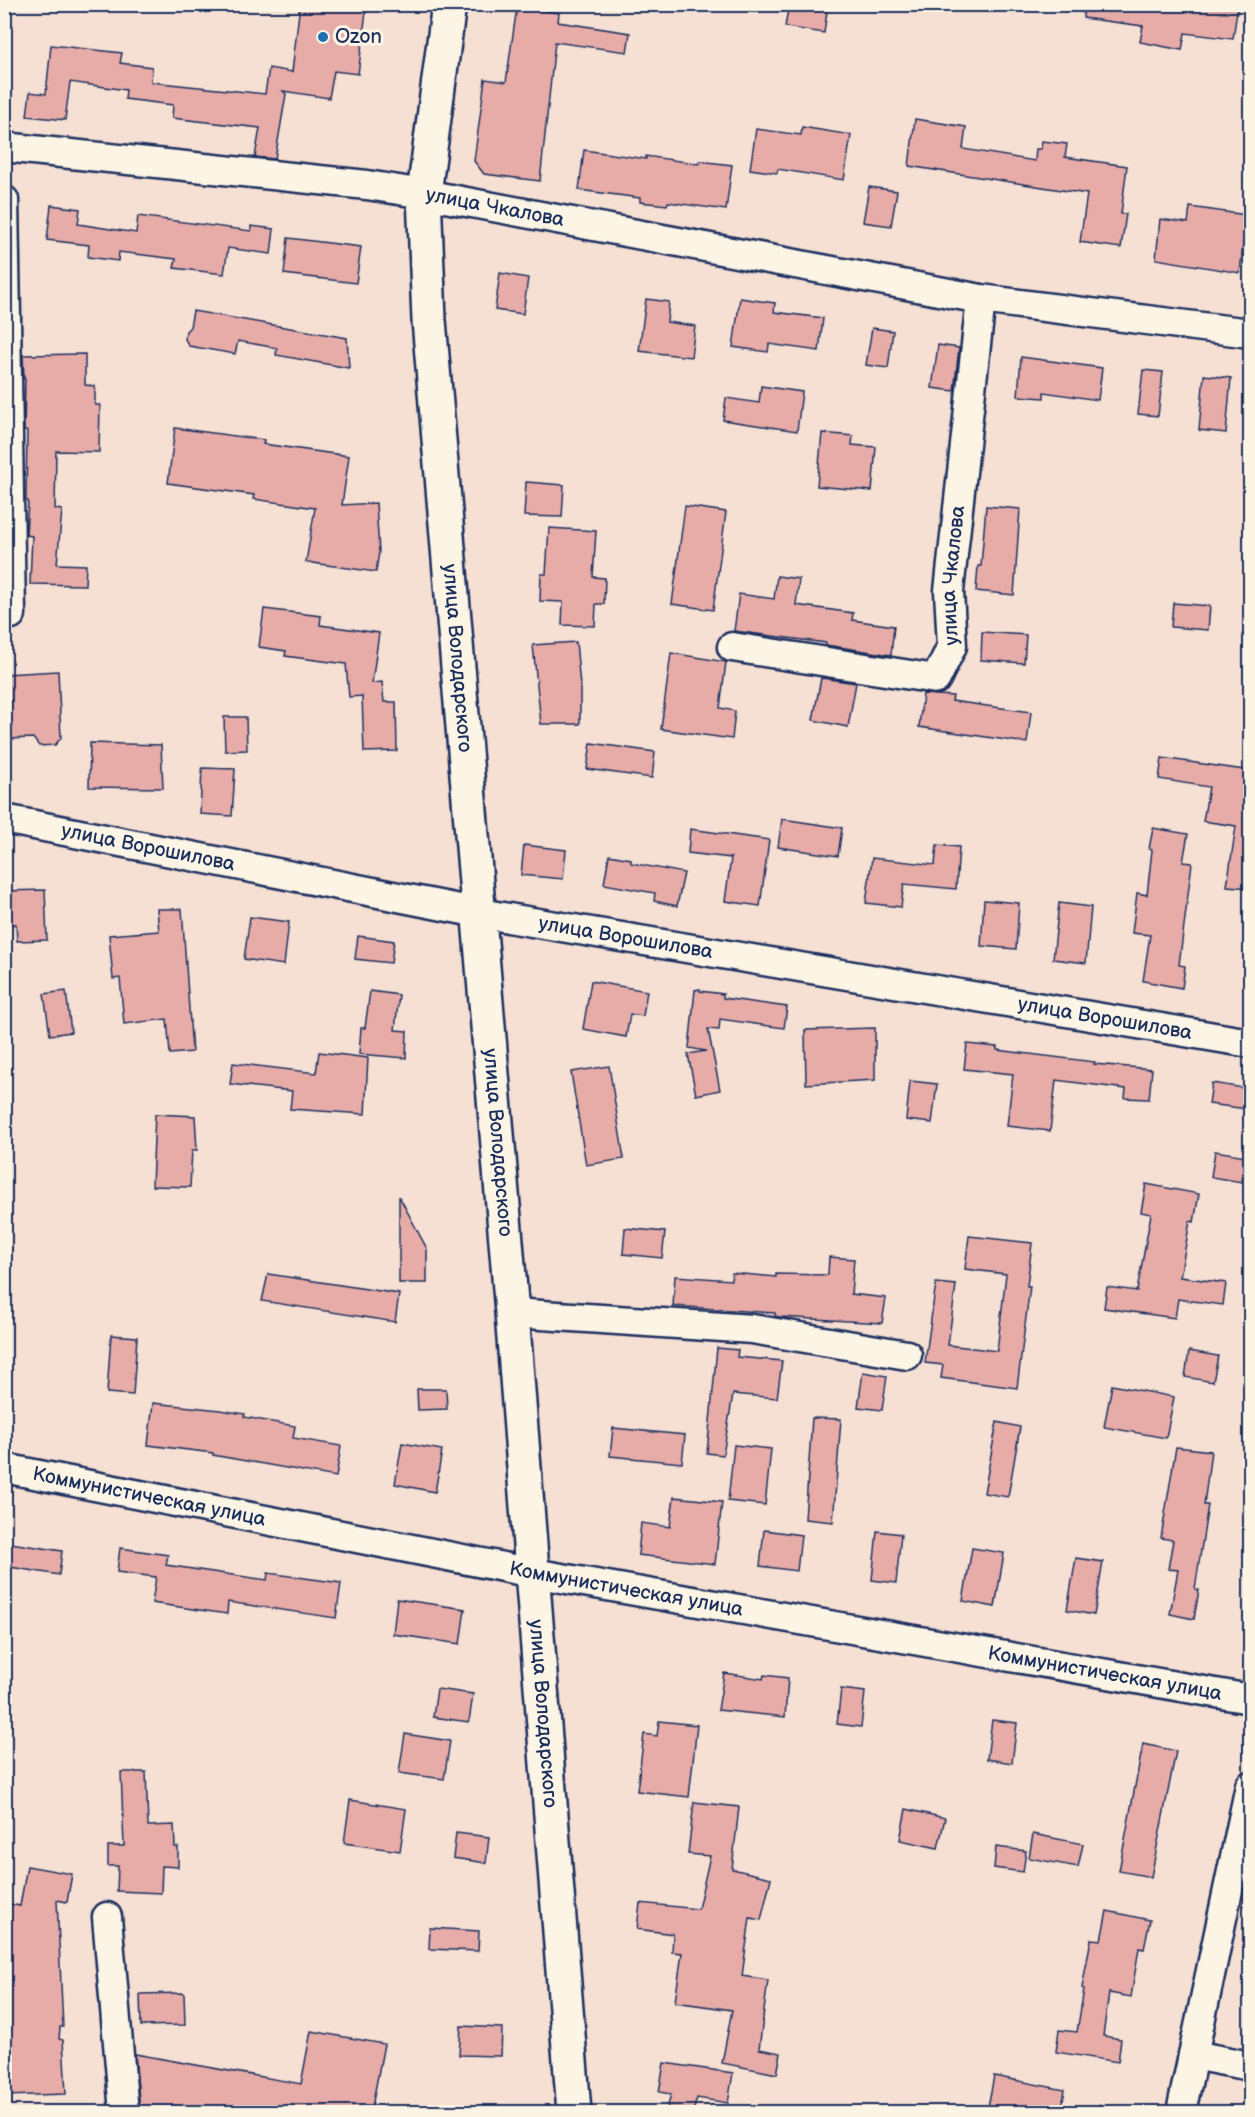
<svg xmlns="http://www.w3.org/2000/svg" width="1255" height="2117" font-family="'Balsamiq Sans',sans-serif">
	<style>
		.building { fill: #e7aca8; stroke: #1b2f5e; stroke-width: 1.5 }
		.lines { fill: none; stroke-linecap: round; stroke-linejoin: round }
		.minor-casing { stroke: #1b2f5e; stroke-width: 33 }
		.major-casing { stroke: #1b2f5e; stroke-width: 38 }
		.minor { stroke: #fcf5e5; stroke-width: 28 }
		.major { stroke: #fcf5e5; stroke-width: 33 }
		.poi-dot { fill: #1f6fb2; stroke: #fcf5e5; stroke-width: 2 }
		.labels { text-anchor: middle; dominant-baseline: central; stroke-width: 6; stroke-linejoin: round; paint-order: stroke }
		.poi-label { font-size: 20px; fill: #1b2f5e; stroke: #fcf5e5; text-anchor: start }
		.street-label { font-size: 20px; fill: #1b2f5e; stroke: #fcf5e5 }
	</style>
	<rect width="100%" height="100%" fill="#f6dfd3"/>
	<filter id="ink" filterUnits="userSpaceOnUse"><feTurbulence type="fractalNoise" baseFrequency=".0167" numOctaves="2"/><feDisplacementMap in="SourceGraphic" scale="12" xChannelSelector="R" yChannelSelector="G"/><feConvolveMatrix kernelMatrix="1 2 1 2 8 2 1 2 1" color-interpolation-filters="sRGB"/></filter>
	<g filter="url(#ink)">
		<!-- building -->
		<path class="building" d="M300 4H367L358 74 334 71 329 98 283 91 286 94 275 159 255 157 260 128 172 118 173 105 125 99 126 90 70 82 65 120 27 116 30 92 46 94 51 45 122 53 120 63 152 67 151 82 265 94 269 68 292 72Z
			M789 4H828L824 33 785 27Z
			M1084 4H1238L1233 39 1185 33 1182 50 1140 42 1143 26 1083 18Z
			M517 7 559 13 558 22 630 33 627 52 555 42 540 181 484 174 474 161 485 79 506 82Z
			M915 119 966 127 963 149 1035 161 1036 149H1041L1042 141 1067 144 1065 157 1127 166 1121 214H1126L1121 248 1080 242 1087 194 909 166Z
			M802 127 851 135 844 180 778 169 777 173 750 169 756 129 801 135Z
			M584 150 646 159V156L699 164V161L732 165 726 210 668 202 667 205 640 202V198L579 190Z
			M869 187 897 191 891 226 863 222Z
			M51 205 80 209 78 224 136 233 138 216 251 231V226L274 229 271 254 228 248 224 274 174 268 176 259 119 252 118 261 88 257 89 245 47 240Z
			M1190 207 1246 215 1240 273 1156 259 1160 219 1188 223Z
			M288 238 361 247 356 283 284 274Z
			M500 273 528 278 523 314 495 310Z
			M740 298 775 303 774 312 823 318 819 351 769 344 768 352 733 347Z
			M646 299 669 302 667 322 695 326 691 357 639 351Z
			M193 311 347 338 349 368 276 355 277 348 238 341 235 354 189 346 185 339 186 331 190 327Z
			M872 328 893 331 888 368 866 365Z
			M938 345 959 348 954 391 932 388Z
			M85 354V385L95 386V405H100L99 452 56 451 55 509 62 510 57 564 86 565 85 585 30 584 32 536 26 535 28 501H26L27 431H24L25 379H24L23 355Z
			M1021 357 1102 368 1098 400 1044 392V398L1018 396Z
			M1143 370 1163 372 1158 416 1138 414Z
			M1204 375 1231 378 1226 433 1199 430Z
			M761 386 802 392 797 431 723 420 726 398 759 403Z
			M175 428 264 440 263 444 349 456 342 505 376 503 379 552 376 572 306 562 315 508 253 499 254 495 168 483Z
			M822 433 853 436 852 445 876 447 872 491 817 486Z
			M526 482 564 485 562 517 524 516Z
			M685 506 726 512 713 610 672 604Z
			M986 506 1020 509 1014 595 976 591 978 566H981Z
			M549 528 596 531 593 577 605 578 604 604H596L595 626 562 625 563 602 540 601 541 574H546Z
			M777 576 799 579 796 605 853 613 852 620 894 626 891 655 826 645V643L734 631 739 594 774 599Z
			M1173 603 1210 606 1208 630 1171 627Z
			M264 609 321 616 320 625 379 633 372 683 382 682 384 702H396L397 751 364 752 362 696 349 697 346 664 285 656 286 651 259 647Z
			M982 632 1026 635 1024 663 981 660Z
			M576 642 580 686V724H541L533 645Z
			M671 653 726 662 720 708 735 711 732 739 661 729Z
			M58 671 61 738 55 745 39 746 33 738 7 739V730L4 728 5 674Z
			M821 678 856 683 848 727 813 720Z
			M923 694 953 696 952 701 1031 712 1027 743 919 727Z
			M224 717H246L247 750 225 751Z
			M90 743 161 745 163 788 89 787Z
			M591 743 655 752 652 778 587 769Z
			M1162 758 1251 771V888L1227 886 1236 826 1203 821 1209 787 1159 779Z
			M202 768 235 769 232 816 200 814Z
			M782 819 842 828 838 856 778 847Z
			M1153 828 1188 834 1183 862 1192 863 1179 965 1185 966 1182 988 1143 981 1150 935 1132 933 1137 893 1147 895 1152 850 1149 849Z
			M690 829 769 840 760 906 725 901 731 858 688 853Z
			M524 845 566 850 563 879 521 875Z
			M937 845 959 847 956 889 904 884 901 907 866 903 872 858 935 865Z
			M609 855 631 859V863L684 873 677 906 654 901 655 893 604 884Z
			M45 890 47 940 17 941 16 924H4V891Z
			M984 900 1019 903 1016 949 981 946Z
			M1059 903 1091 907 1086 963 1053 959Z
			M157 909H182L192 1052 170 1054 167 1019 124 1024 120 978 113 979 109 935 159 931Z
			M250 917 289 922 284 965 244 959Z
			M358 936 394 941 391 963 355 959Z
			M591 981 647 991 643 1016 630 1014 626 1037 583 1029Z
			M700 989V991L723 994V998L787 1007 784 1028 720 1019 719 1030 708 1029 720 1090 696 1095 688 1054 706 1051 689 1048 695 990Z
			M66 991 71 1032 50 1035 44 994Z
			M370 991 399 995 395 1030 407 1031 406 1058 359 1054 361 1028H365Z
			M875 1028V1080L806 1084 805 1030Z
			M967 1044 997 1047V1050L1095 1062 1094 1064 1152 1069 1149 1099 1125 1098 1126 1089 1056 1080 1050 1131 1007 1126 1013 1074 964 1069Z
			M319 1052 368 1058 365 1114 290 1109 292 1091 230 1084 233 1063 316 1073Z
			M609 1066 624 1159 586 1165 571 1072Z
			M910 1081 937 1084 932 1123 906 1120Z
			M1212 1083 1250 1089 1247 1109 1209 1104Z
			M155 1114 195 1116 197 1150H192L190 1187 152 1186Z
			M1215 1151 1246 1156 1242 1182 1211 1177Z
			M1146 1184 1199 1194 1194 1222 1190 1221 1180 1277 1226 1283 1223 1305 1178 1299 1175 1318 1104 1308 1107 1287 1137 1291 1151 1214 1141 1212Z
			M399 1196 427 1249V1283H399Z
			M625 1228 665 1232 662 1258 623 1254Z
			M969 1236 1032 1243 1027 1286H1030L1017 1388 941 1378 943 1365 925 1363 936 1283 956 1285 948 1345 997 1351 1006 1274 965 1269Z
			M829 1257 854 1259 851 1294 886 1298 882 1323 780 1317 775 1316V1313L673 1306 675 1276 731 1280 732 1273 776 1277V1274L828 1275Z
			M268 1274 399 1294 395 1322 262 1301Z
			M111 1335 137 1337 133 1395 107 1393Z
			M717 1348 738 1350 737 1357 782 1361 777 1398 733 1394 723 1455 707 1453Z
			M1189 1351 1218 1356 1213 1382 1185 1377Z
			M863 1372 887 1376 882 1410 858 1407Z
			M1112 1385 1174 1397 1166 1438 1104 1427Z
			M417 1389H446L447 1409 418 1410Z
			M153 1403 220 1410 245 1414 244 1417 295 1426 293 1438 341 1446 336 1477 213 1455V1453L148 1445Z
			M812 1418 841 1419 833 1522 805 1519Z
			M997 1422 1020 1427 1008 1497 984 1493Z
			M613 1428 685 1435 682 1463 610 1456Z
			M402 1443 442 1450 435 1492 395 1484Z
			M734 1445 771 1449 765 1505 728 1501Z
			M1176 1447 1211 1451 1204 1505H1208L1195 1589 1199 1590 1194 1619 1170 1614 1178 1570 1168 1569 1173 1540 1161 1538Z
			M674 1497 722 1502 715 1564 638 1555 641 1523 670 1527Z
			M764 1530 801 1535 797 1571 760 1566Z
			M877 1531 901 1534 896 1583 872 1580Z
			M4 1542 62 1551 59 1575 4 1566Z
			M120 1548 168 1555 166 1565 267 1580 268 1573 341 1583 336 1618 228 1602 227 1614 152 1603 156 1577 117 1572Z
			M972 1548 1004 1553 995 1607 963 1601Z
			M1076 1558 1103 1562 1094 1615 1067 1610Z
			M397 1599 465 1609 460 1644 393 1634Z
			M724 1673 763 1679 764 1675 788 1678 785 1717 718 1710Z
			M437 1689 473 1694 469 1722 433 1717Z
			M841 1689 865 1692 861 1727 837 1724Z
			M992 1720 1017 1723 1012 1763 987 1759Z
			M659 1721 697 1725 689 1797 637 1791 644 1734 657 1736Z
			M405 1734 450 1741 444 1779 399 1773Z
			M1143 1744 1176 1751 1151 1877 1119 1871Z
			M121 1772H146L148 1826 174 1825 175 1847H178V1867L162 1866 161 1893 117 1891 118 1866H108V1846H124Z
			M350 1800 406 1809 400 1851 344 1843Z
			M694 1802 739 1807 732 1869 771 1878 761 1920 750 1918 742 1976 768 1980 759 2049 781 2053 777 2074 722 2063 732 2010 675 2002 682 1953 672 1952 673 1934 637 1929 640 1903 698 1909 710 1856 688 1854Z
			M906 1809 945 1818 938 1848 900 1840Z
			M456 1833 489 1837 486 1863 453 1858Z
			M1033 1834 1083 1844 1078 1867 1029 1858Z
			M996 1847 1026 1851 1023 1872 994 1868Z
			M27 1866 72 1874 67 1902 57 1900 63 2027H60L59 2039 63 2040 66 2094 4 2096V1903L20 1906Z
			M1107 1911 1150 1920 1144 1949 1139 1948 1131 1997 1109 1993 1103 2036 1121 2039 1118 2062 1056 2052 1059 2030 1077 2032 1084 1989 1082 1988 1091 1939 1101 1940Z
			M430 1928 479 1931 478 1951 429 1949Z
			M184 1993 185 2025 141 2026 140 1994Z
			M461 2026 502 2028 501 2056 459 2055Z
			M311 2031 384 2044 371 2112H140L135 2054 301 2084Z
			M664 2063 733 2073 728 2103 697 2098 693 2112H666L671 2094 659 2092Z
			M994 2076 1065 2090 1061 2112H987Z"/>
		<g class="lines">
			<!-- minor casing -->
			<g class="minor-casing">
				<g id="minor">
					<path id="s1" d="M4 147 367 185 424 194 981 299 1250 333"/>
					<path d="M4 200 11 614"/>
					<path id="s2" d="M732 647 936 679 952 646 949 591 981 299"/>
					<path id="s3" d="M4 819 479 913 1250 1043"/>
					<path d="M512 1313 752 1329 907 1355"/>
					<path id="s4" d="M4 1468 533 1573 1250 1699"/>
					<path d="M107 1917 124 2112"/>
					<path d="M1193 2055 1250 2066"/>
					<path d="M1181 2112 1250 1786"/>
				</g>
			</g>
			<!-- major casing -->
			<g class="major-casing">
				<g id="major">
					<path id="s5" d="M449 4 424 194 429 320 512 1313 574 2112"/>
				</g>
			</g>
			<!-- minor -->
			<use href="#minor" class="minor"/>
			<!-- major -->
			<use href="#major" class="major"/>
		</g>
	</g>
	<!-- markers -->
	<circle class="poi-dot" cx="323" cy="37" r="6"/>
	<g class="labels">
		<!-- poi labels -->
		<g class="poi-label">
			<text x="335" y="37">Ozon</text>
		</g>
		<!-- street labels -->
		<g class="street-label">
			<text stroke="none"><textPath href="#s1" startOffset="495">улица Чкалова</textPath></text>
			<text stroke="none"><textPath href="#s2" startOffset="314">улица Чкалова</textPath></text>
			<text stroke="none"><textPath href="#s5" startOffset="657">улица Володарского</textPath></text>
			<text stroke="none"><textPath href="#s3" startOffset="147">улица Ворошилова</textPath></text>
			<text stroke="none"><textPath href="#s3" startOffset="633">улица Ворошилова</textPath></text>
			<text stroke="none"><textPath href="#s3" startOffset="1119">улица Ворошилова</textPath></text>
			<text stroke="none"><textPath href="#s5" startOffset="1143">улица Володарского</textPath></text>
			<text stroke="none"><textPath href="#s4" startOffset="148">Коммунистическая улица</textPath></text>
			<text stroke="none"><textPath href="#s4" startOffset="634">Коммунистическая улица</textPath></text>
			<text stroke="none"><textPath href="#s4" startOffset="1120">Коммунистическая улица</textPath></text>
			<text stroke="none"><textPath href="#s5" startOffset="1716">улица Володарского</textPath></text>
		</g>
	</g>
	<!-- margin -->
	<rect width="1255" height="2117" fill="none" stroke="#fcf5e5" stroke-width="24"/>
	<rect x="12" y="12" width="1231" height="2093" fill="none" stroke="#1b2f5e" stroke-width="2" filter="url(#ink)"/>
</svg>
